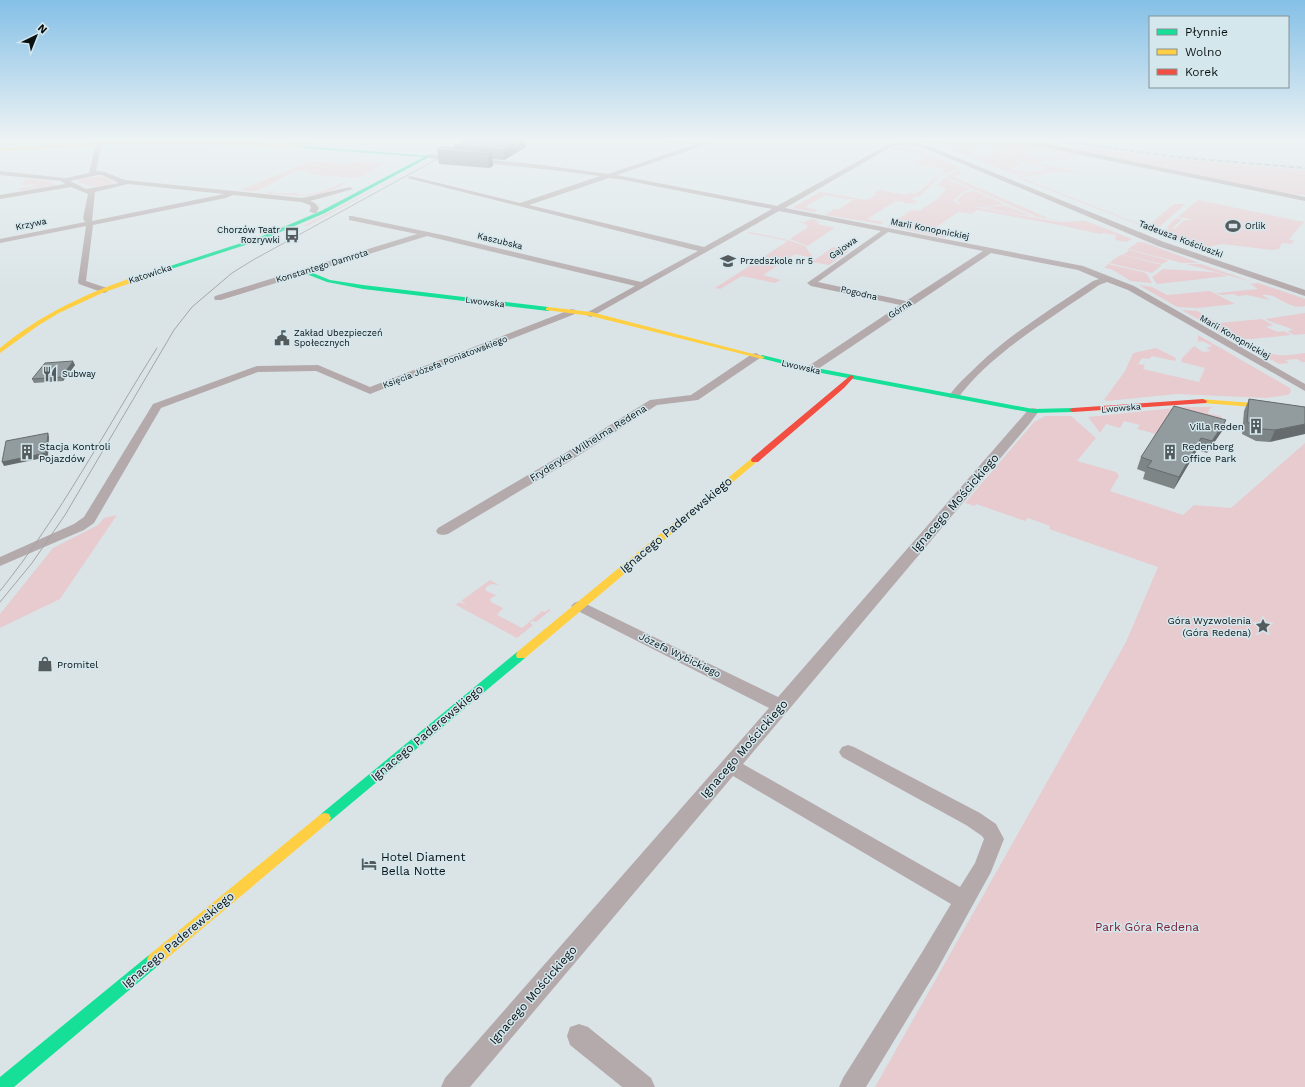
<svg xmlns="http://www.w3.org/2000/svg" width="1305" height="1087" font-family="'Work Sans',sans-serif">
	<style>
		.green { fill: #e7cbcf; fill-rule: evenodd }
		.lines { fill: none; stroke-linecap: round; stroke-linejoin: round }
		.street { fill: #b4aaac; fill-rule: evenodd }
		.fast { fill: #16e098; fill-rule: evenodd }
		.slow { fill: #ffcf43; fill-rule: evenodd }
		.jam { fill: #f24e42; fill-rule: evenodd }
		.tram { stroke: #a4a4a6; stroke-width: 1 }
		.rail-casing { stroke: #a4a4a6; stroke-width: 2 }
		.rail { stroke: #d4e7ed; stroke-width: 1.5; stroke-dasharray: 4; stroke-linecap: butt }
		.wall { fill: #7e8587 }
		.shaded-wall { fill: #666c6e }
		.building { fill: #929b9d; stroke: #666c6e }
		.labels { text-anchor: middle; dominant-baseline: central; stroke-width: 3; stroke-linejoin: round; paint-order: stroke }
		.far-street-label { font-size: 9px; fill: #0a1113; stroke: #d4e7ed }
		.far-poi-label { font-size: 9px; fill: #0a1113; stroke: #d4e7ed; text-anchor: start }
		.poi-label { font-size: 10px; fill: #0a1113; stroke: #d4e7ed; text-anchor: start }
		.street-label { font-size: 10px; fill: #0a1113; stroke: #d4e7ed }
		.near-street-label { font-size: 12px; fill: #0a1113; stroke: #d4e7ed }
		.near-poi-label { font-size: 12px; fill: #0a1113; stroke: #d4e7ed; text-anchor: start }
		.near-park-label { font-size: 12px; fill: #7c2236; stroke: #d4e7ed }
	</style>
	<rect width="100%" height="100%" fill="#dae4e7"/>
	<!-- green -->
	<path class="green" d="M184 138H324L308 145 287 144 280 139 239 138 220 140 187 139 179 140Z
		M943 143 1041 146 1108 160 1040 147 1047 149 1044 151 1038 150 1029 154 1048 158 1059 154 1046 151 1049 149 1081 156C1063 158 1028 167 1013 158L1017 161 1016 163 1022 164 1010 169 1028 172 1034 170 1038 171 1016 175 942 146 946 144H972ZM983 145H1006L1013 157 1008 155 1004 146H986L984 148 997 151 985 155 968 152Z
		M900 146H909L961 168 942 174 920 196H917L911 199 917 201 913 204 896 201 867 219 883 222 881 224 825 215 834 209H839L854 199H847L825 195 805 207 818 210 814 212 792 208 817 194 824 195 817 194 820 192 867 200 877 194 874 193 879 190 905 195 909 193 916 194 946 169 914 164 926 156 894 149Z
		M1083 147 1178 159 1305 170V195L1285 193 1074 150Z
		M430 160 307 226H303Z
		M311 161 348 164 350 162 385 163 365 175 355 178 307 174 313 172 297 171 284 177 278 179H280C265 187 258 194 240 190Z
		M1032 162 1079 172 1077 173 1064 171 1020 177 1147 227 1174 204H1185L1155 231 1016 177 1046 169 1045 167 1029 164Z
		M958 171 964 174 952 176 1050 219H1054L1060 221 1037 217 946 177 952 173Z
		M101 176 115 182C103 189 88 187 76 181L81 179Z
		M944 178 970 189 963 192 954 200 957 204 1059 222 1086 221 1132 239 1126 242 1115 240 1116 235 1103 233 1100 234 1064 226 978 210 972 214 958 212 931 231 949 235 945 238 887 226 912 210 919 211 937 199 947 189 937 185Z
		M25 179 49 181 57 185 18 191 20 188 33 187 35 184 22 185Z
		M347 182C321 200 294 196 264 193L273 191H275L272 193C281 193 288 194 296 192L294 194C303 195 314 194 323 191 331 188 338 184 347 182Z
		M973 191H975L1004 204C992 206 967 211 957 201L964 193Z
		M1198 200 1304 222 1289 239 1294 241 1291 244 1282 243 1279 249 1272 250 1223 244 1202 248 1160 233 1165 229H1169L1167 227 1176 218 1182 219 1172 229H1175L1184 220H1189L1190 219 1178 217Z
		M1005 205 1029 215V216L984 208Z
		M811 219 818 220 816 222 819 223 817 224 835 228 807 246 790 239 808 227 804 223 793 221 805 222Z
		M750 232 788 240 805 246 813 258 795 254 763 275 781 280 775 283 742 276 720 289 715 288 788 241 748 233Z
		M1138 242H1143L1199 263H1182L1128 249Z
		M833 247 849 251 829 265 812 262Z
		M1129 250 1167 260 1168 261 1162 264 1123 255Z
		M1120 255H1122L1162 265 1152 273 1109 263Z
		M1108 264 1146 273 1152 283 1131 281 1111 269 1104 268Z
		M1186 264H1201L1253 282Z
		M1163 269 1213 272 1228 276 1157 284 1152 277Z
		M1258 283 1305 299V306C1288 311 1277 292 1262 295L1270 300 1247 295 1238 296 1234 294 1221 295 1212 291 1218 293 1258 289 1250 284Z
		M1139 285 1152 287 1167 295 1210 291 1235 304 1198 308 1177 307Z
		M1182 310 1197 311 1218 323 1262 319 1273 325 1266 327 1278 332 1284 331 1291 335 1252 339H1233Z
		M1305 313V334L1294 335 1287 331 1293 330C1283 325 1275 324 1265 319Z
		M1198 335 1290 388 1291 392 1288 395 1266 398 1177 394 1107 401 1104 400 1125 371 1133 353 1156 348 1176 358 1175 361 1152 356 1149 359 1142 358 1138 364 1145 365 1143 369 1199 382 1205 368 1181 362 1182 358 1194 346 1203 352 1211 351 1206 348 1212 346 1203 341 1198 342Z
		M1239 342C1253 341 1260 349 1273 354 1283 357 1295 354 1305 353V362H1302L1297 359 1285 360 1289 363 1279 364Z
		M1184 407H1214L1210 408 1208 413 1210 414 1221 416V420L1156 434 1137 429 1140 425 1124 421 1120 428 1106 424 1100 433 1088 417Z
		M1045 416H1071L1096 438 1077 461 1116 472 1119 476 1110 491 1183 515 1194 505 1231 508 1305 443V1087H875L1126 642 1158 567 1049 529 1050 526 1028 518 1025 521 976 504 975 506 965 503 1034 422Z
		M117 515 60 599 0 628V614L53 548 98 525 104 518Z
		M490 580 499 585 491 584 485 588 486 591 496 595 490 599 491 602 503 608 497 615 522 628 542 611 545 612 549 609 551 610 536 622 532 621 530 623 533 625 517 638 456 605 459 602 465 604V603L461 601Z"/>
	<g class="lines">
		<!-- street -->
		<path class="street" d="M99 138H105L101 147 96 171 105 172 125 180 302 198 350 187 353 189 310 201 315 203 319 208 316 213H313L309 211 311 208 310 205 301 202 233 195 226 198 93 225 86 281 107 288 108 290 107 292 104 293 79 284 78 282 86 226 0 243V239L85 222 83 218 88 194 71 187 0 199V195L65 184 61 181 0 175V171L66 178 89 173 95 147ZM98 175H102L119 183 86 189 70 181ZM128 184 224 194 92 221 95 192Z
			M644 138H665L701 142 710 138H718L699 147 617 175 777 206 887 145 904 141 931 147 1164 242 1305 290V296L1158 246 927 149C915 145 903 143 891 147L785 208 1083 266 1134 286 1305 384V391L1128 290 1107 282 1099 285C1053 317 991 353 958 398H950L949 396C957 384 968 375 978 365 1013 332 1054 307 1093 281L1099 279 1078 270 991 253 815 371H807L806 369 807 367 900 305 811 286 807 283 881 231 779 211 591 317 588 316 586 314 588 312 635 286 427 236 221 300H215L214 298 215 296 417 234 349 220V216H352L447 236 641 282 698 251 407 178 410 176 520 203 600 176 543 169 429 158 426 156 429 154 543 165 608 174 696 144 647 140ZM609 178 619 179 772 209 704 247 529 205ZM888 232 983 251 906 301 818 282Z
			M918 139 1043 143 1305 197V201L1043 147 916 142V140Z
			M572 309 575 310 577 312 575 314 370 394 316 371 258 372 161 408 94 523 84 530 0 566V557L74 524 84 517 153 404 257 366 318 365 370 387Z
			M756 353 761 356 760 358 698 400 657 405 570 461 448 534 443 535 438 534 436 531 438 528 562 455 650 400 691 395 752 354Z
			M1033 408 1037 409 1039 411 1030 423 743 764 960 887 975 863 984 839 982 836 966 825 842 757 839 752 842 747 848 745 854 747 980 813 996 824 1004 839 991 872 937 970 866 1087H839L843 1078 921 954 951 904 733 776 470 1087H441L445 1078 769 708 574 609 571 606 574 603 579 601 584 603 778 697 1029 409Z
			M579 1024 588 1027 651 1078 655 1087H622L570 1045 567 1036 570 1027Z"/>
		<!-- fast -->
		<path class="fast" d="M302 146 431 156 325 213 264 239 168 270H164V268L260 237 321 211 424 157 301 148Z
			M303 269 330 280 363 285 548 307 551 309 548 311 363 289 327 282 301 272 300 271Z
			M762 355 811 367 1033 409 1073 408 1077 410 1073 412 1033 413 811 371 760 358 759 357Z
			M521 651 525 652 526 655 525 658 329 822 325 823 321 822 319 818 321 814 517 652Z
			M154 953 159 955 161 960 159 965 14 1087H0V1077L149 955Z"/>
		<!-- slow -->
		<path class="slow" d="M124 141 259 143 304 147 302 148 259 145 124 143 0 151V149Z
			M166 267 169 269 168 270 102 293 59 313 39 325 0 353V348C48 308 107 284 166 267Z
			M548 307 591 312 765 357 762 359 591 316 546 310V308Z
			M1200 399 1305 407V411L1203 403 1199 401Z
			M752 458H755L759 460 525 658H517L516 655 517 652Z
			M325 813 329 814 331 818 329 822 159 965 154 967 149 965 147 960 149 955 321 814Z"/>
		<!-- jam -->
		<path class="jam" d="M851 375 854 377 844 388 758 462H752L751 460 752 458Z
			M1203 399 1207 401 1206 403 1073 412 1069 410 1073 408Z"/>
		<!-- tram -->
		<path class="tram" d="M0 591C61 515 105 430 157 348
			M0 602 32 563 65 515 174 330 192 307 232 273 253 260 448 153"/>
		<!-- rail casing -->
		<g class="rail-casing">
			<path id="rail" d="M1039 138 1175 157 1305 168"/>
		</g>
		<!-- rail -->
		<use href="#rail" class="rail"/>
	</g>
	<!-- wall -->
	<path class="wall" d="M525 138 526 147 504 160 493 159V166L489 168 439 164 437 150 454 148V146Z
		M75 365 63 381 34 383 32 379Z
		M1249 399 1305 407 1270 442 1256 441 1242 434 1244 411Z
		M1222 431 1207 453 1197 450 1174 489 1143 479 1145 472 1137 469 1141 457Z"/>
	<!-- shaded-wall -->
	<path class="shaded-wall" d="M525 138 526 147 504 160 503 150Z
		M492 152 493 166 489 168 488 154Z
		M73 361 75 365 63 381 62 377Z
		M1226 420 1222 431 1207 453 1212 441Z
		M1305 424V434L1270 442 1275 430Z
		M48 433 49 437 48 457 4 466 2 462Z
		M1201 438 1197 450 1174 489 1179 477Z"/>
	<!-- building -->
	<path class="building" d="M468 138H525L503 150 454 146Z
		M442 147 492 152 488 154 437 150Z
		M73 361 62 377 32 379 45 363Z
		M1249 399 1305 407V424L1275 430 1262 429 1247 422Z
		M1174 406 1226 420 1212 441 1201 438 1179 477 1147 467 1152 461 1141 457Z
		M48 433 46 453 2 462 6 441Z"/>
	<!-- sky -->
	<linearGradient id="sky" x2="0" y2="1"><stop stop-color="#84c0e6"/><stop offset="0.48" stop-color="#eef3f4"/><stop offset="1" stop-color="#eef3f4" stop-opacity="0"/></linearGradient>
	<rect width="1305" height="290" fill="url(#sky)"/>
	<!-- icons -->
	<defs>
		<g id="stadium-bare" transform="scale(1.2)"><path d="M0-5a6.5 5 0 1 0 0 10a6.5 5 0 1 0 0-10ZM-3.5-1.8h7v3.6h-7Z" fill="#535b5d" stroke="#d4e7ed" stroke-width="2.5" paint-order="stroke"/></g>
		<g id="bus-bare" transform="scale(1.2)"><path d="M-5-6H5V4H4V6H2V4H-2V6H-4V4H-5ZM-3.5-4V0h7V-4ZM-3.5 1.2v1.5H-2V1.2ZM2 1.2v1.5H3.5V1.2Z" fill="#535b5d" stroke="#d4e7ed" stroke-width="2.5" paint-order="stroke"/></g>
		<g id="school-bare" transform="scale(1.2)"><path d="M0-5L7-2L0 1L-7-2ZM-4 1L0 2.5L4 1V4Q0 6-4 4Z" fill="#535b5d" stroke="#d4e7ed" stroke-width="2.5" paint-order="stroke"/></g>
		<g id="civic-bare" transform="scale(1.2)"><path d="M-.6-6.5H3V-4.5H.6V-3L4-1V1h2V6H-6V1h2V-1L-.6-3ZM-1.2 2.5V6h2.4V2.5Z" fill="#535b5d" stroke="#d4e7ed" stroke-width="2.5" paint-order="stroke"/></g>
		<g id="restaurant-bare" transform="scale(1.2)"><path d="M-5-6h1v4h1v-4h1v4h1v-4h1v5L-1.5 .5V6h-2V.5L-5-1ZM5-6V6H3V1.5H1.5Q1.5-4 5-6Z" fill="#535b5d" stroke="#d4e7ed" stroke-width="2.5" paint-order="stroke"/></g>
		<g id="building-bare" transform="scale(1.2)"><path d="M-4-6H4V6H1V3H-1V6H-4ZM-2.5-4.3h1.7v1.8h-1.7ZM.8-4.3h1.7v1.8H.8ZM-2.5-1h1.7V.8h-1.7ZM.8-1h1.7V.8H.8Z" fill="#535b5d" stroke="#d4e7ed" stroke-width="2.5" paint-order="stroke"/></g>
		<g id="sight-bare" transform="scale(1.2)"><path d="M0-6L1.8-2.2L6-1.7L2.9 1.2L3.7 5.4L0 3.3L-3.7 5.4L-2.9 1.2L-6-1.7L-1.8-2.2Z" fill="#535b5d" stroke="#d4e7ed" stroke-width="2.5" paint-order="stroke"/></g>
		<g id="shop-bare" transform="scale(1.2)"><path d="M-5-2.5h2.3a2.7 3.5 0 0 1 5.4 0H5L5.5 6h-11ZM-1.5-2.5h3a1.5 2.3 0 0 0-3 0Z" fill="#535b5d" stroke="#d4e7ed" stroke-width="2.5" paint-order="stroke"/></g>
		<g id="hotel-bare" transform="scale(1.2)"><path d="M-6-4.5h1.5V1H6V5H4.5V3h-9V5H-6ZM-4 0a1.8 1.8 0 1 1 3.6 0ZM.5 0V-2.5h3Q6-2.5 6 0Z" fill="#535b5d" stroke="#d4e7ed" stroke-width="2.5" paint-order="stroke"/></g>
	</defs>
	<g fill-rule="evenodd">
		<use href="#stadium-bare" x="1233" y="226"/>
		<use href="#bus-bare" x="292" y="235"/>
		<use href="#school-bare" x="728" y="261"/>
		<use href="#civic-bare" x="282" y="338"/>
		<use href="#restaurant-bare" x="50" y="374"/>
		<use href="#building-bare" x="1256" y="426"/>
		<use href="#building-bare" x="27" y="452"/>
		<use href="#building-bare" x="1170" y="452"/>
		<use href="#sight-bare" x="1263" y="626"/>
		<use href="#shop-bare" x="45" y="664"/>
		<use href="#hotel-bare" x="369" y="864"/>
	</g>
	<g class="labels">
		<!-- far-street labels -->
		<g class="far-street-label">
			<text transform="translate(31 224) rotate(-12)">Krzywa</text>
			<text transform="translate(930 229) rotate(11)">Marii Konopnickiej</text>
			<text transform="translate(1181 239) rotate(21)">Tadeusza Kościuszki</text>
			<text transform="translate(500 241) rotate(14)">Kaszubska</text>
			<text transform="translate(843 248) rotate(-35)">Gajowa</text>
			<text transform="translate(322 266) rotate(-17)">Konstantego Damrota</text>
			<text transform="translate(150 274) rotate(-18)">Katowicka</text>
			<text transform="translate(859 293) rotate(13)">Pogodna</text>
			<text transform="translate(485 302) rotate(7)">Lwowska</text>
			<text transform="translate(900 309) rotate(-34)">Górna</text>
			<text transform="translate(1235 337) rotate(30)">Marii Konopnickiej</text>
			<text transform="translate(445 362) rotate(-21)">Księcia Józefa Poniatowskiego</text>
			<text transform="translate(801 367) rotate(13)">Lwowska</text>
			<text transform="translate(1121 408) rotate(-5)">Lwowska</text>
		</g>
		<!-- far-poi labels -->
		<g class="far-poi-label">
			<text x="1245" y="226">Orlik</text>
			<text x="280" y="230" text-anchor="end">Chorzów Teatr<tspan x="280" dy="10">Rozrywki</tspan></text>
			<text x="740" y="261">Przedszkole nr 5</text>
			<text x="294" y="333">Zakład Ubezpieczeń<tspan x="294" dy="10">Społecznych</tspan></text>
			<text x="62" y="374">Subway</text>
		</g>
		<!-- poi labels -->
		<g class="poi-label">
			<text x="1244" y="426" text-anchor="end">Villa Reden</text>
			<text x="39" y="446">Stacja Kontroli<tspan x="39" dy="12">Pojazdów</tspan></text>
			<text x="1182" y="446">Redenberg<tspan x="1182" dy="12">Office Park</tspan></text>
			<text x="1251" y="620" text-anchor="end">Góra Wyzwolenia<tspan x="1251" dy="12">(Góra Redena)</tspan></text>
			<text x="57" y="664">Promitel</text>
		</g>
		<!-- street labels -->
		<g class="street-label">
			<text transform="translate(588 443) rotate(-32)">Fryderyka Wilhelma Redena</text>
			<text transform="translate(680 655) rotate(26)">Józefa Wybickiego</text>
		</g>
		<!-- near-street labels -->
		<g class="near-street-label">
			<text transform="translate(955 503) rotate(-49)">Ignacego Mościckiego</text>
			<text transform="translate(676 525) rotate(-40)">Ignacego Paderewskiego</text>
			<text transform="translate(427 733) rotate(-40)">Ignacego Paderewskiego</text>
			<text transform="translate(744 749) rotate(-49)">Ignacego Mościckiego</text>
			<text transform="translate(178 940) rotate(-40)">Ignacego Paderewskiego</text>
			<text transform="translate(533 995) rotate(-49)">Ignacego Mościckiego</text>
		</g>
		<!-- near-poi labels -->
		<g class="near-poi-label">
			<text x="381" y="857">Hotel Diament<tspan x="381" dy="14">Bella Notte</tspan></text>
		</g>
		<!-- near-park labels -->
		<g class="near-park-label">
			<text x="1147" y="927">Park Góra Redena</text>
		</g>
	</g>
	<!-- legend -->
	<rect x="1149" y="16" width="140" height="72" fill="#d4e7ed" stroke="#839196"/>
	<rect x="1157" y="29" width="20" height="6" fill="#16e098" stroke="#839196"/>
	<text x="1185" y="36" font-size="12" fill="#0a1113">Płynnie</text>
	<rect x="1157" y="49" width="20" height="6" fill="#ffcf43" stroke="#839196"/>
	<text x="1185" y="56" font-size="12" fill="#0a1113">Wolno</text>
	<rect x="1157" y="69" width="20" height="6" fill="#f24e42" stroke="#839196"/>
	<text x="1185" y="76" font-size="12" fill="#0a1113">Korek</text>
	<!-- north arrow -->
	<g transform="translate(36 36) rotate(43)" stroke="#d4e7ed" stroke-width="3" paint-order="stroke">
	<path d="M0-3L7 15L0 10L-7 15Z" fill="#0a1113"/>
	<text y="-6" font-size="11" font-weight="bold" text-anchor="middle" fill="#0a1113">N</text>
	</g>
</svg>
